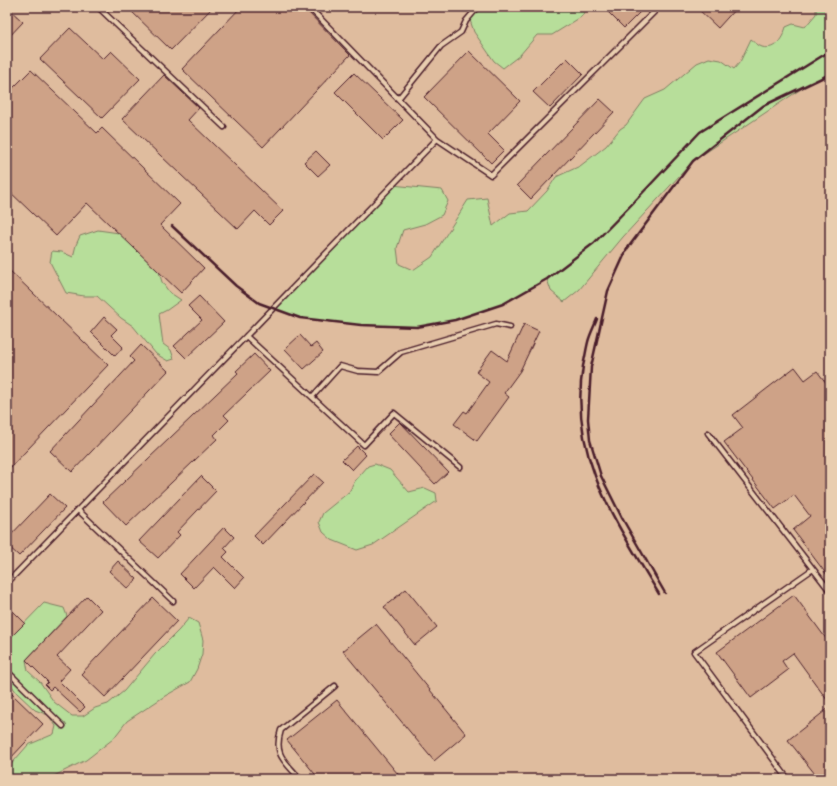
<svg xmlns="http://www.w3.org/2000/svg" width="837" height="786" font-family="Caveat,sans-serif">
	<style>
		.built { fill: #dfbc9e }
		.green { fill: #b7de9a; stroke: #807e62 }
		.building { fill: #cea287; stroke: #4a1f2b }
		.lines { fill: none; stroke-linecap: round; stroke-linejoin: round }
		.lane-casing { stroke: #4a1f2b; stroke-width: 7 }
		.lane { stroke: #e9ceb0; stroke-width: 4 }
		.rail { stroke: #4a1f2b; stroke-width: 2.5 }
	</style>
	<rect width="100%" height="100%" fill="#ebcbab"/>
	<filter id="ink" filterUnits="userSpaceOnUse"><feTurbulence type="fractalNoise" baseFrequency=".025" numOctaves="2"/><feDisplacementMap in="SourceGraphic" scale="8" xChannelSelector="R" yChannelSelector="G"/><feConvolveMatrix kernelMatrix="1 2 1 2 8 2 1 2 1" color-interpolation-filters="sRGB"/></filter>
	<g filter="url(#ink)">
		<!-- built -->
		<path class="built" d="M7 7H830V779H7Z"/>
		<!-- green -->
		<path class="green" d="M474 7H588L581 17 552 35H537L520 55 503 68 494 61 474 32 469 17Z
			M816 7H830V74L807 85 693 161 623 237 579 290 564 302 551 291 547 279 503 304 455 320 417 327 361 325 300 318 273 308 392 185 442 190 448 201 442 215 425 224 403 230 397 248 399 264 413 270 432 257 468 200 487 198 493 226 510 213 528 211 547 191 556 177 580 166 606 146 620 129 626 125 645 99 665 90 697 63 709 58 721 60 734 69 740 62 751 39C754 41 758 46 762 47 776 51 783 37 786 27L793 24 805 27 816 14Z
			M98 230 119 233 159 272 162 282 169 292 181 300 167 310 159 314 163 344 171 350 174 359 168 361 156 354 133 326 121 318 97 296H84L66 293 50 262 52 251 62 252 73 257 76 245 80 236Z
			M375 464 390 470 409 492 425 488 436 493 437 501 373 545 357 550 332 540 323 532 319 522 323 513 349 492 355 481 368 466Z
			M44 603 64 608 67 616 26 660 28 671 40 682 54 702 72 716H83L95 708 108 704 124 691 155 654 179 630 189 618 198 623 203 640 202 654 197 669 190 682 165 696 127 721 113 739 86 760 48 779H7V769L28 745 54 734 56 726 48 715 35 710 17 693 7 679V641Z"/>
		<!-- building -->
		<path class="building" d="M7 7 23 22 7 39Z
			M127 7H213L171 50Z
			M241 7H303L350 55 263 147 182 69Z
			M603 7H645L624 28Z
			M696 7H737L718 28Z
			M70 28 103 59 111 51 140 79 102 118 40 59Z
			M469 51 520 101 488 134 504 150 491 163 424 97Z
			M567 58 583 74 550 108 533 92Z
			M31 70 97 133 102 128 180 204 160 225 204 268 181 293 87 203 56 236 7 189V94Z
			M354 73 403 120 383 140 335 92Z
			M164 75 199 108 188 120 283 211 269 225 255 211 238 229 122 119Z
			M600 99 614 112 531 199 517 185Z
			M316 151 330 165 318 176 304 162Z
			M7 268 108 365 7 471Z
			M199 296 224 322 186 358 174 346 202 320 188 306Z
			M104 317 117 329 111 335 123 347 115 356 91 332Z
			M524 324 539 331 520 371 504 393 509 397 477 441 454 424 464 411 467 413 489 382 476 372 492 350 507 361Z
			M300 335 311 347 316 343 323 352 304 369 285 349Z
			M141 345 168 371 72 472 50 451 134 361 130 357Z
			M254 354 270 371 224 415 229 420 214 435 217 439 126 526 103 502 238 373 236 371Z
			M795 367 805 380 817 371 830 388V579L793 530 810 516 794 495 775 509 724 442 743 428 733 415Z
			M400 422 448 472 435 484 388 434Z
			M357 446 366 455 352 470 342 460Z
			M314 474 323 482 263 545 254 536Z
			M201 476 216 491 177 532 180 535 158 558 139 541Z
			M50 494 65 508 19 556 7 545V539Z
			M224 527 234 537 224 548 228 552 223 557 244 578 235 588 214 567 194 588 180 574Z
			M118 561 137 579 128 589 109 571Z
			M406 589 437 627 415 645 384 607Z
			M794 595 830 644V704L793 653 782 661 788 670 751 698 717 652Z
			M87 596 101 610 57 657 70 669 59 681 85 707 80 712 53 687 50 690 45 685 48 682 26 660Z
			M153 598 177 621 105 697 81 674Z
			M7 605 25 623 7 641Z
			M376 624 466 734 434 761 343 651Z
			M12 694 43 724 7 762V700Z
			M337 700 402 779H319L287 740Z
			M830 707V779H819L788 740Z"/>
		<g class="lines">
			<!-- lane casing -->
			<g class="lane-casing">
				<path id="lane" d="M98 7 224 127
					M309 7 437 139
					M398 99 441 46 461 32 466 21 478 7
					M246 336 364 445 394 413 460 467
					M312 397 340 366 358 371 378 372 401 352 496 324 510 327
					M708 433 830 591
					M78 510 173 601
					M7 583 437 139 491 175 659 7
					M7 671 63 726
					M300 779C285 761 273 755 281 730L335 686
					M788 779 694 652 813 569"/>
			</g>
			<!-- lane -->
			<use href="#lane" class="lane"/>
			<!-- rail -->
			<path class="rail" d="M172 226 236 286 259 303 300 318 361 325 417 327 455 320 503 304 547 279 594 243 633 203 700 132 830 51
				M597 319C594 327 590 334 588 342 586 350 585 358 583 366 568 455 616 522 659 594
				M665 593 622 518 601 476 590 440 588 419 591 367 608 291 627 249 693 161 763 106 830 74"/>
		</g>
	</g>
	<!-- margin -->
	<rect width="837" height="786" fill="none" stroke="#e9ceb0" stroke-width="24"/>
	<rect x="12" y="12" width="813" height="762" fill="none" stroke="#4a1f2b" stroke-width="1.5" filter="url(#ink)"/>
</svg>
